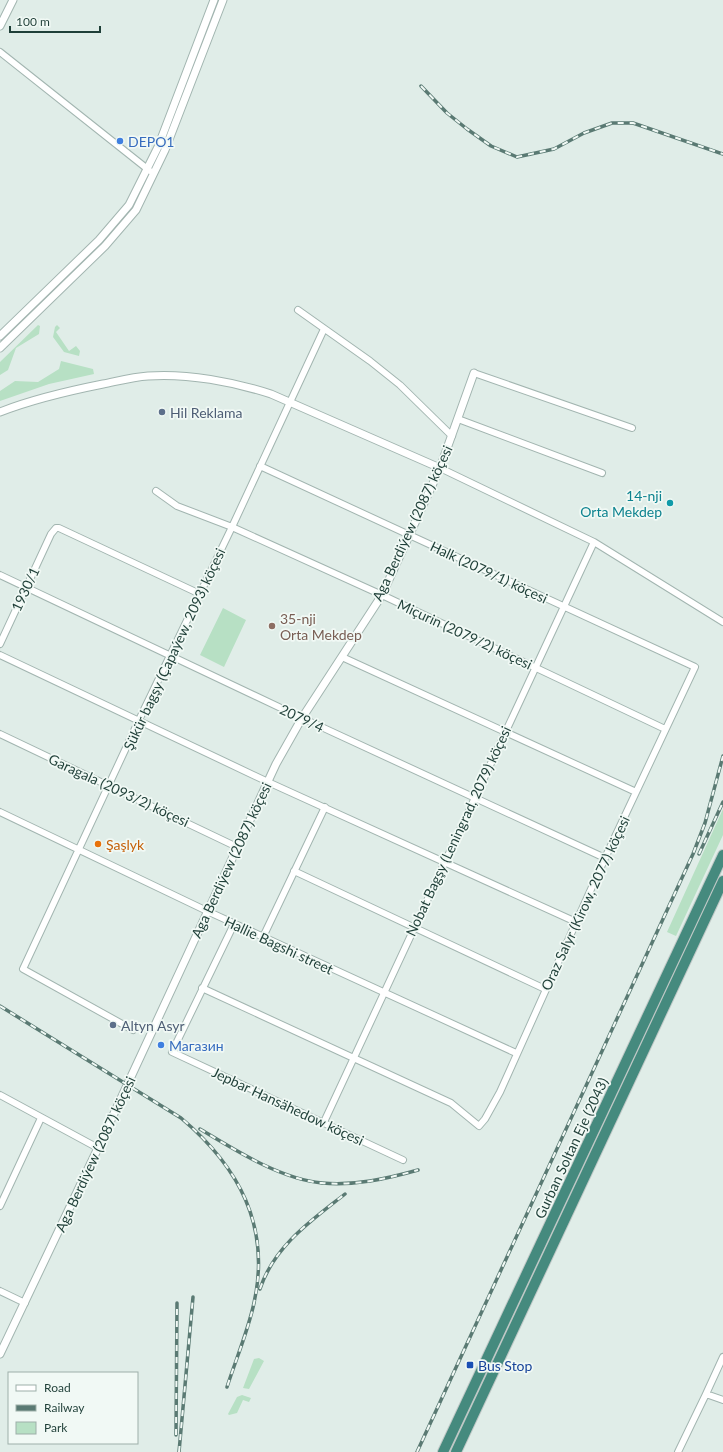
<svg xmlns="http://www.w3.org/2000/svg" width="723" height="1452" font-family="Lato,sans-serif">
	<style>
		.green { fill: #b7e0c4 }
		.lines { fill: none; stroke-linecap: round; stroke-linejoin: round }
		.minor-casing { stroke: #a2b5b0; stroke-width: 8 }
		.tertiary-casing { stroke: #a2b5b0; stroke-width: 9 }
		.trunk-casing { stroke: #c0c9c7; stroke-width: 12 }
		.minor { stroke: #fff; stroke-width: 6 }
		.tertiary { stroke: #fff; stroke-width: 7 }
		.trunk { stroke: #458a7e; stroke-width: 10 }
		.rail-casing { stroke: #5a7a73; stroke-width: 3.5 }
		.rail { stroke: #f1f9f5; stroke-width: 2; stroke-dasharray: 6; stroke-linecap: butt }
		.shop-dot { fill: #3f7fe0; stroke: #f1f9f5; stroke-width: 1.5 }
		.service-dot { fill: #5c6f8a; stroke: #f1f9f5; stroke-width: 1.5 }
		.culture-dot { fill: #0f9aa8; stroke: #f1f9f5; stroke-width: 1.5 }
		.education-dot { fill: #8d6e63; stroke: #f1f9f5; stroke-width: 1.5 }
		.food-dot { fill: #e8710a; stroke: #f1f9f5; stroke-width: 1.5 }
		.transit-dot { fill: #1a4fb4; stroke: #f1f9f5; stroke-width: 1.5 }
		.labels { text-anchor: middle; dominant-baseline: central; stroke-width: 3.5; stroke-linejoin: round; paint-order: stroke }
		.shop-label { font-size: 14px; fill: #366cbe; stroke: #f1f9f5; text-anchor: start }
		.service-label { font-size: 14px; fill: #4e5e75; stroke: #f1f9f5; text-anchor: start }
		.culture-label { font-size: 14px; fill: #0d838f; stroke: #f1f9f5; text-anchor: end }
		.street-label { font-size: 14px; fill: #1f3f38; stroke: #f1f9f5 }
		.education-label { font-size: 14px; fill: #785e54; stroke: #f1f9f5; text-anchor: start }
		.food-label { font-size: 14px; fill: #c56008; stroke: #f1f9f5; text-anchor: start }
		.transit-label { font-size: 14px; fill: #164399; stroke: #f1f9f5; text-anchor: start }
	</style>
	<rect width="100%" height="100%" fill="#e0ede8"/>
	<!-- green -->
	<path class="green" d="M38 325 40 326 39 334 16 348 8 370 0 375V362Z
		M57 325 60 328 56 332 69 351 76 346 80 351 79 356 64 352 53 337 55 327Z
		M61 361 93 369 94 374 49 384 0 401V391L15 381 38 382 59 369Z
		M223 608 246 620 224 667 200 655Z
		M723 809V835L676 936 667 932Z
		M259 1358 264 1361 249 1389 243 1388 254 1359Z
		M242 1395 251 1398 249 1402 243 1400 237 1413 229 1415 228 1414 237 1397Z"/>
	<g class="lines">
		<!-- minor casing -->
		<g class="minor-casing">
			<path id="minor" d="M0 52 150 171
				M298 310 370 361 400 385 452 436
				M474 373 632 428
				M458 419 602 473
				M440 468 594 542 723 622
				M156 491 177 506 232 527 382 595 665 729
				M0 575 302 718 605 858
				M0 644 51 534 56 528H59L200 594
				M0 655 268 782 576 922
				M342 657 636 792
				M0 734 237 847
				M0 812 207 911 516 1053
				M294 871 545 989
				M234 924 172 1052 403 1160
				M263 937 325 807
				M202 988 451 1103 479 1126 485 1119 500 1092 605 858 695 667 260 466
				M133 1030 23 969 139 720 232 527 324 329
				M0 1095 98 1148
				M324 1122 594 542
				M0 1206 41 1118
				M0 1291 25 1303
				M706 1394 723 1357
				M678 1452 706 1394 723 1400"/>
		</g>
		<!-- tertiary casing -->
		<g class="tertiary-casing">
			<path id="tertiary" d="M0 26 13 0
				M0 336 99 240 129 205 158 147 214 0
				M0 348 105 246 136 210 165 150 223 0
				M0 412C33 399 68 391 103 384 118 381 133 377 148 376 187 373 234 382 271 394L440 468
				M0 1354 98 1148 276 764 302 718 382 595 440 468 474 373"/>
		</g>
		<!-- trunk casing -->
		<g class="trunk-casing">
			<path id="trunk" d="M443 1452 723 855
				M456 1452 723 881"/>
		</g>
		<!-- minor -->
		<use href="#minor" class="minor"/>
		<!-- tertiary -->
		<use href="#tertiary" class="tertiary"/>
		<!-- trunk -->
		<use href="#trunk" class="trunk"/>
		<!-- rail casing -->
		<g class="rail-casing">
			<path id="rail" d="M421 86 447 113 467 129 491 146 517 157 554 149 584 133 612 123H633L723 154
				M699 854 723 802
				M0 1006 181 1118C239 1167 271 1226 254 1303 248 1331 236 1359 227 1387
				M200 1129C235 1150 280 1179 322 1183 354 1186 386 1179 418 1170
				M260 1289C274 1246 312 1220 345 1194
				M176 1435 177 1303
				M179 1452 193 1297
				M417 1452 693 854 705 823 723 756"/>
		</g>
		<!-- rail -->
		<use href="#rail" class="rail"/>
	</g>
	<!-- markers -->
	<g class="shop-dot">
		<circle cx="120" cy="141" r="4"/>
		<circle cx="161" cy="1045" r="4"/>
	</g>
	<g class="service-dot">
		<circle cx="162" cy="412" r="4"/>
		<circle cx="113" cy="1025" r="4"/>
	</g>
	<circle class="culture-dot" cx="670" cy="503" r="4"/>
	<circle class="education-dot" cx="272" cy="626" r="4"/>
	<circle class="food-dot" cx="98" cy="844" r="4"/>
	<rect class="transit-dot" x="466" y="1361" width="8" height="8" rx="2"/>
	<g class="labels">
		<!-- shop labels -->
		<g class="shop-label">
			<text x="128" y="141">DEPO1</text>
			<text x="169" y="1045">Магазин</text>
		</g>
		<!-- service labels -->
		<g class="service-label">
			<text x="170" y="412">Hil Reklama</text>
			<text x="121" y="1025">Altyn Asyr</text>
		</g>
		<!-- culture labels -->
		<g class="culture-label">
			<text x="662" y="495">14-nji<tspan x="662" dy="16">Orta Mekdep</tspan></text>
		</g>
		<!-- street labels -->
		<g class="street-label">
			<text transform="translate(412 523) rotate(-65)">Aga Berdiýew (2087) köçesi</text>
			<text transform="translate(489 572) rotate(25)">Halk (2079/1) köçesi</text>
			<text transform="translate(25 589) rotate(-65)">1930/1</text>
			<text transform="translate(465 634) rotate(25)">Miçurin (2079/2) köçesi</text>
			<text transform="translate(174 649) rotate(-65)">Şükür bagşy (Çapaýew, 2093) köçesi</text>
			<text transform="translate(302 718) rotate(25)">2079/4</text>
			<text transform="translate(119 790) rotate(25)">Garagala (2093/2) köçesi</text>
			<text transform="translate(458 831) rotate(-65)">Nobat Bagşy (Leningrad, 2079) köçesi</text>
			<text transform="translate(231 860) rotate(-65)">Aga Berdiýew (2087) köçesi</text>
			<text transform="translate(585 903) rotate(-65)">Oraz Salyr (Kirow, 2077) köçesi</text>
			<text transform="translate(279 945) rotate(25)">Hallie Bagshi street</text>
			<text transform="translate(288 1106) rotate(25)">Jepbar Hansähedow köçesi</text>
			<text transform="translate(571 1148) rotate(-65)">Gurban Soltan Eje (2043)</text>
			<text transform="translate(95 1154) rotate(-65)">Aga Berdiýew (2087) köçesi</text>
		</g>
		<!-- education labels -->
		<g class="education-label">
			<text x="280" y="618">35-nji<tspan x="280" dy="16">Orta Mekdep</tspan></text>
		</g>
		<!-- food labels -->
		<g class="food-label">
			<text x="106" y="844">Şaşlyk</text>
		</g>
		<!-- transit labels -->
		<g class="transit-label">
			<text x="478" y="1365">Bus Stop</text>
		</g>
	</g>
	<!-- legend -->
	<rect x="8" y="1372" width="130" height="72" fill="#f1f9f5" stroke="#9dafa9"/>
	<rect x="16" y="1385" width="20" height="6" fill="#ffffff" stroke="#9dafa9"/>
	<text x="44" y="1392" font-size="12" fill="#1f3f38">Road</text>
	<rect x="16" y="1405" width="20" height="6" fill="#5a7a73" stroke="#9dafa9"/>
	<text x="44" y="1412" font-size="12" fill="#1f3f38">Railway</text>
	<rect x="16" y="1422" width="20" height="12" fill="#b7e0c4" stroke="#9dafa9"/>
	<text x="44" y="1432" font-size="12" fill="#1f3f38">Park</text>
	<!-- scale -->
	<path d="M10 26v6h90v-6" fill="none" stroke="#1f3f38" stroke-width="2"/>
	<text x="16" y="26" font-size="12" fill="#1f3f38" stroke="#f1f9f5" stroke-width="3" paint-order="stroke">100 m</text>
</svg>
